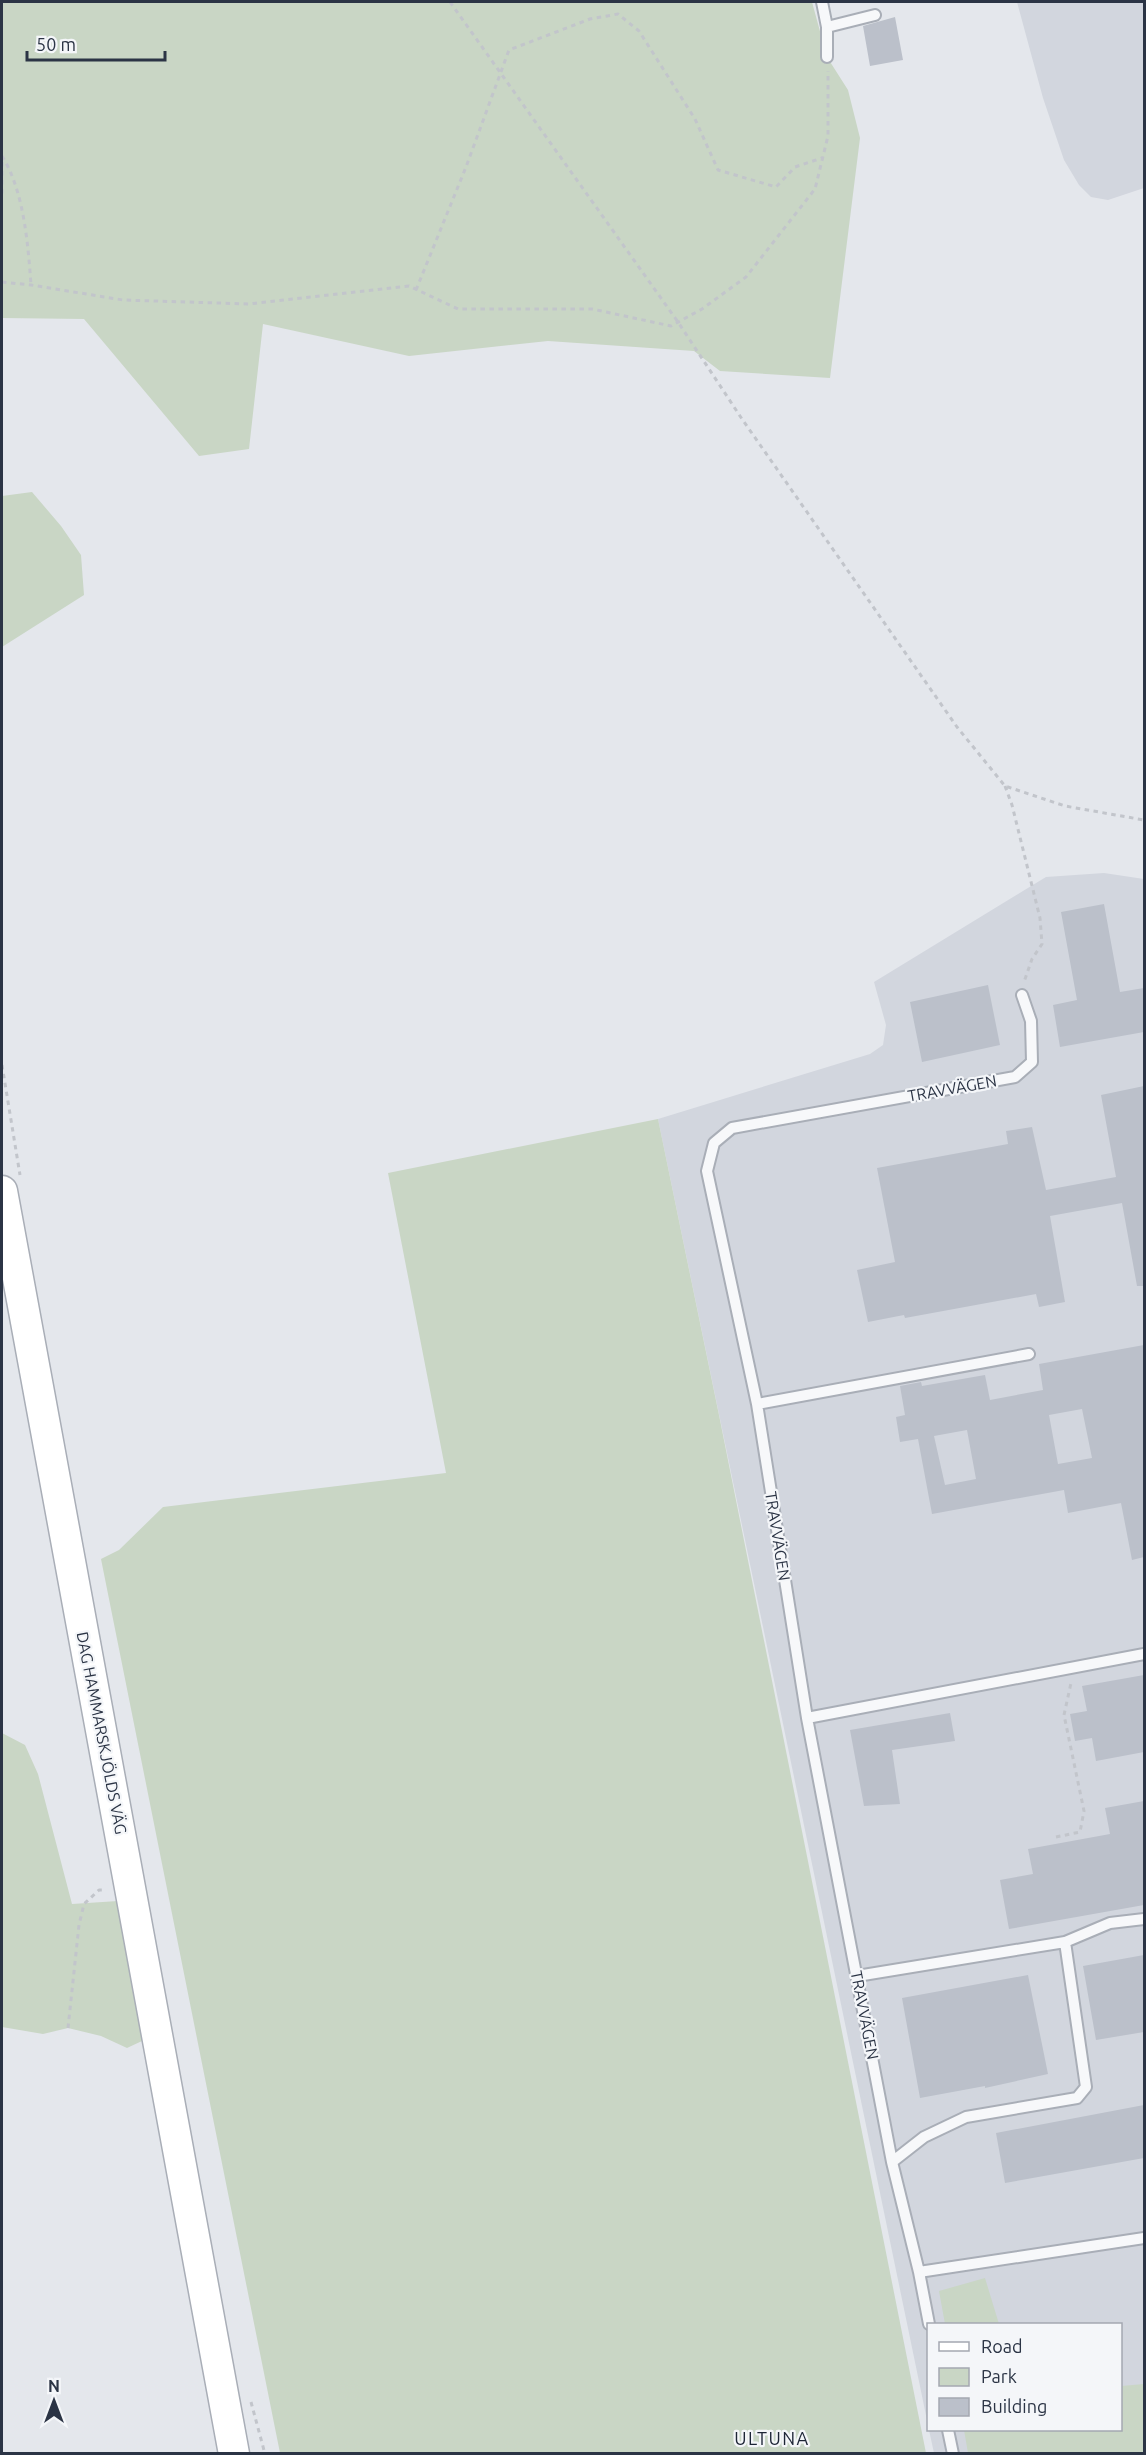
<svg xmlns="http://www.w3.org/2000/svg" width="1146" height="2455" font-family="Ubuntu,sans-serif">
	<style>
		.built { fill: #d2d6de }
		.green { fill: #c9d6c5 }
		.building { fill: #bbc0ca; fill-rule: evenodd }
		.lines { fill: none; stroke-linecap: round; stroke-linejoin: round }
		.service-casing { stroke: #a9aeb7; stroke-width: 14 }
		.secondary-casing { stroke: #a9aeb7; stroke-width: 33 }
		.path { stroke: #c2c5cb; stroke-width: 3; stroke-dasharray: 4.5 4.5; stroke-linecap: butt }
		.service { stroke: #f7f8fa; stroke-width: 10 }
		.secondary { stroke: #fff; stroke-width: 30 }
		.labels { text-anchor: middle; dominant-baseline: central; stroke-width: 4.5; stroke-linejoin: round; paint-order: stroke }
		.street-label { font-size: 16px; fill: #2b3445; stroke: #f4f6f9 }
		.neighbourhood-label { font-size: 18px; letter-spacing: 1.5px; fill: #1d2536; stroke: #f4f6f9 }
	</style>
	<rect width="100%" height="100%" fill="#e4e7ec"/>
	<!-- built -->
	<path class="built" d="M1017 2H1144V188L1108 200 1091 197 1079 185 1064 160 1043 98Z
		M1104 873 1144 879V2453H934L929 2430H1120V2324H928V2425L658 1119 870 1054 883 1045 886 1025 874 982 1046 877Z"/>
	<!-- green -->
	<path class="green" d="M2 2H812L827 57 848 90 860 138 830 378 720 371 694 351 548 341 409 356 263 324 249 449 199 456 84 319 2 318Z
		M32 492 61 526 81 555 84 595 2 647V496Z
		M658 1119 719 1415 926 2453H280L101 1559 119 1550 163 1507 446 1473 388 1173Z
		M2 1733 25 1745 38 1774 72 1904 118 1901 136 1981 142 2041 127 2048 101 2036 68 2028 43 2034 2 2027Z
		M985 2278 999 2324H945L939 2291Z
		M1144 2384V2453H968L964 2430H1120L1121 2386Z"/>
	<!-- building -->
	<path class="building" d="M895 17 903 60 870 66 863 26Z
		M1104 904 1120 992 1144 988V1032L1060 1047 1053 1005 1077 1000 1061 912Z
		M988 985 1000 1045 922 1062 910 1002Z
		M1144 1086V1286H1137L1122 1203 1050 1216 1065 1302 1039 1307 1036 1294 905 1318 904 1315 868 1322 857 1270 895 1262 877 1168 1008 1144 1006 1131 1032 1127 1046 1190 1116 1177 1101 1095Z
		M1144 1345V1557L1132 1560 1121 1503 1068 1513 1064 1490 932 1514 918 1439 900 1442 896 1417 905 1415 900 1386 921 1382 922 1386 985 1375 990 1400 1043 1390 1039 1364ZM1082 1409 1092 1458 1058 1464 1049 1415ZM967 1430 976 1479 945 1485 934 1436Z
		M1144 1675V1752L1096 1761 1092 1738 1075 1741 1070 1714 1087 1711 1082 1686Z
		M950 1713 955 1741 892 1750 900 1804 864 1806 850 1730Z
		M1144 1801V1905L1009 1929 1000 1880 1033 1874 1028 1849 1110 1834 1105 1808Z
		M1144 1955V2032L1096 2040 1083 1966Z
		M1028 1975 1048 2074 985 2088V2086L920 2098 902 1998Z
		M1144 2105V2158L1005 2183 996 2133Z"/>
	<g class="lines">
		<!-- service casing -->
		<g class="service-casing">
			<path id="service" d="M822 2 827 27V57
				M827 27 875 15
				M757 1404 1029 1354
				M807 1718 1144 1654
				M857 1976 1065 1942 1110 1923 1144 1919
				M892 2162 924 2137 966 2117 1077 2098 1086 2087 1065 1942
				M919 2272 1144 2238
				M929 2324 919 2272 892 2162 807 1718 757 1404 707 1171 714 1143 732 1128 1015 1077 1032 1062 1031 1021 1022 995
				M948 2430 953 2454"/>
		</g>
		<!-- secondary casing -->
		<g class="secondary-casing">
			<path id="secondary" d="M2 1191 234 2454"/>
		</g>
		<!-- path -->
		<path class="path" d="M450 2 678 322 742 419 957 727 1005 786 1065 806 1144 820
			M2 156C24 191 28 244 31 285
			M2 162V194
			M2 282 31 285 123 300 249 304 409 286 458 309H592L671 326 702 309 746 277 815 189 828 136V71
			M416 290 466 167 509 50 590 19 618 14 639 31 695 119 718 170 776 187 795 167 822 158
			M1005 786 1012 805 1040 918 1042 944 1032 959 1024 982
			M2 1065 20 1175
			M1056 1837 1080 1832 1084 1811 1064 1715 1071 1683
			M68 2028 79 1925 84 1904 99 1890H105
			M251 2402 265 2454"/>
		<!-- service -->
		<use href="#service" class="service"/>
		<!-- secondary -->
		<use href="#secondary" class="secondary"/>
	</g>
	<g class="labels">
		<!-- street labels -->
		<g class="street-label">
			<text transform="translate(952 1088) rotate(-10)">TRAVVÄGEN</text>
			<text transform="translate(778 1536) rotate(81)">TRAVVÄGEN</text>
			<text transform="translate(102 1733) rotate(79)">DAG HAMMARSKJÖLDS VÄG</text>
			<text transform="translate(865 2015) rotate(79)">TRAVVÄGEN</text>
		</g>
		<!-- neighbourhood labels -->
		<g class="neighbourhood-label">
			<text x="772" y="2438">ULTUNA</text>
		</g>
	</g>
	<!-- border -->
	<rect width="1146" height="2455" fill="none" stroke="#2b3445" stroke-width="6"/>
	<!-- legend -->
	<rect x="927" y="2323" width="195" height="108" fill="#f4f6f9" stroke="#a4a8b1" stroke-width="1.5"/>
	<rect x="939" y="2342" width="30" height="9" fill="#ffffff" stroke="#a4a8b1" stroke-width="1.5"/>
	<text x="981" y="2353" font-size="18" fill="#2b3445">Road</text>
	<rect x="939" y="2368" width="30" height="18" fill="#c9d6c5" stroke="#a4a8b1" stroke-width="1.5"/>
	<text x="981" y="2383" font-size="18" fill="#2b3445">Park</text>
	<rect x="939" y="2398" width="30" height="18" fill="#bbc0ca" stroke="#a4a8b1" stroke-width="1.5"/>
	<text x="981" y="2413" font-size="18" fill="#2b3445">Building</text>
	<!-- north arrow -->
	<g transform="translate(54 2401)" stroke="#f4f6f9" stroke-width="4.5" paint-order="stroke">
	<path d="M0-4.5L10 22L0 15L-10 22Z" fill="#2b3445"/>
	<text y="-9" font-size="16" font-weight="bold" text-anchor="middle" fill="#2b3445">N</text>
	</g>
	<!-- scale -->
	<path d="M27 51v9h138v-9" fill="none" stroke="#2b3445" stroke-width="3"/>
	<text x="36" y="51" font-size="18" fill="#2b3445" stroke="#f4f6f9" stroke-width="4.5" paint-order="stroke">50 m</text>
</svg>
